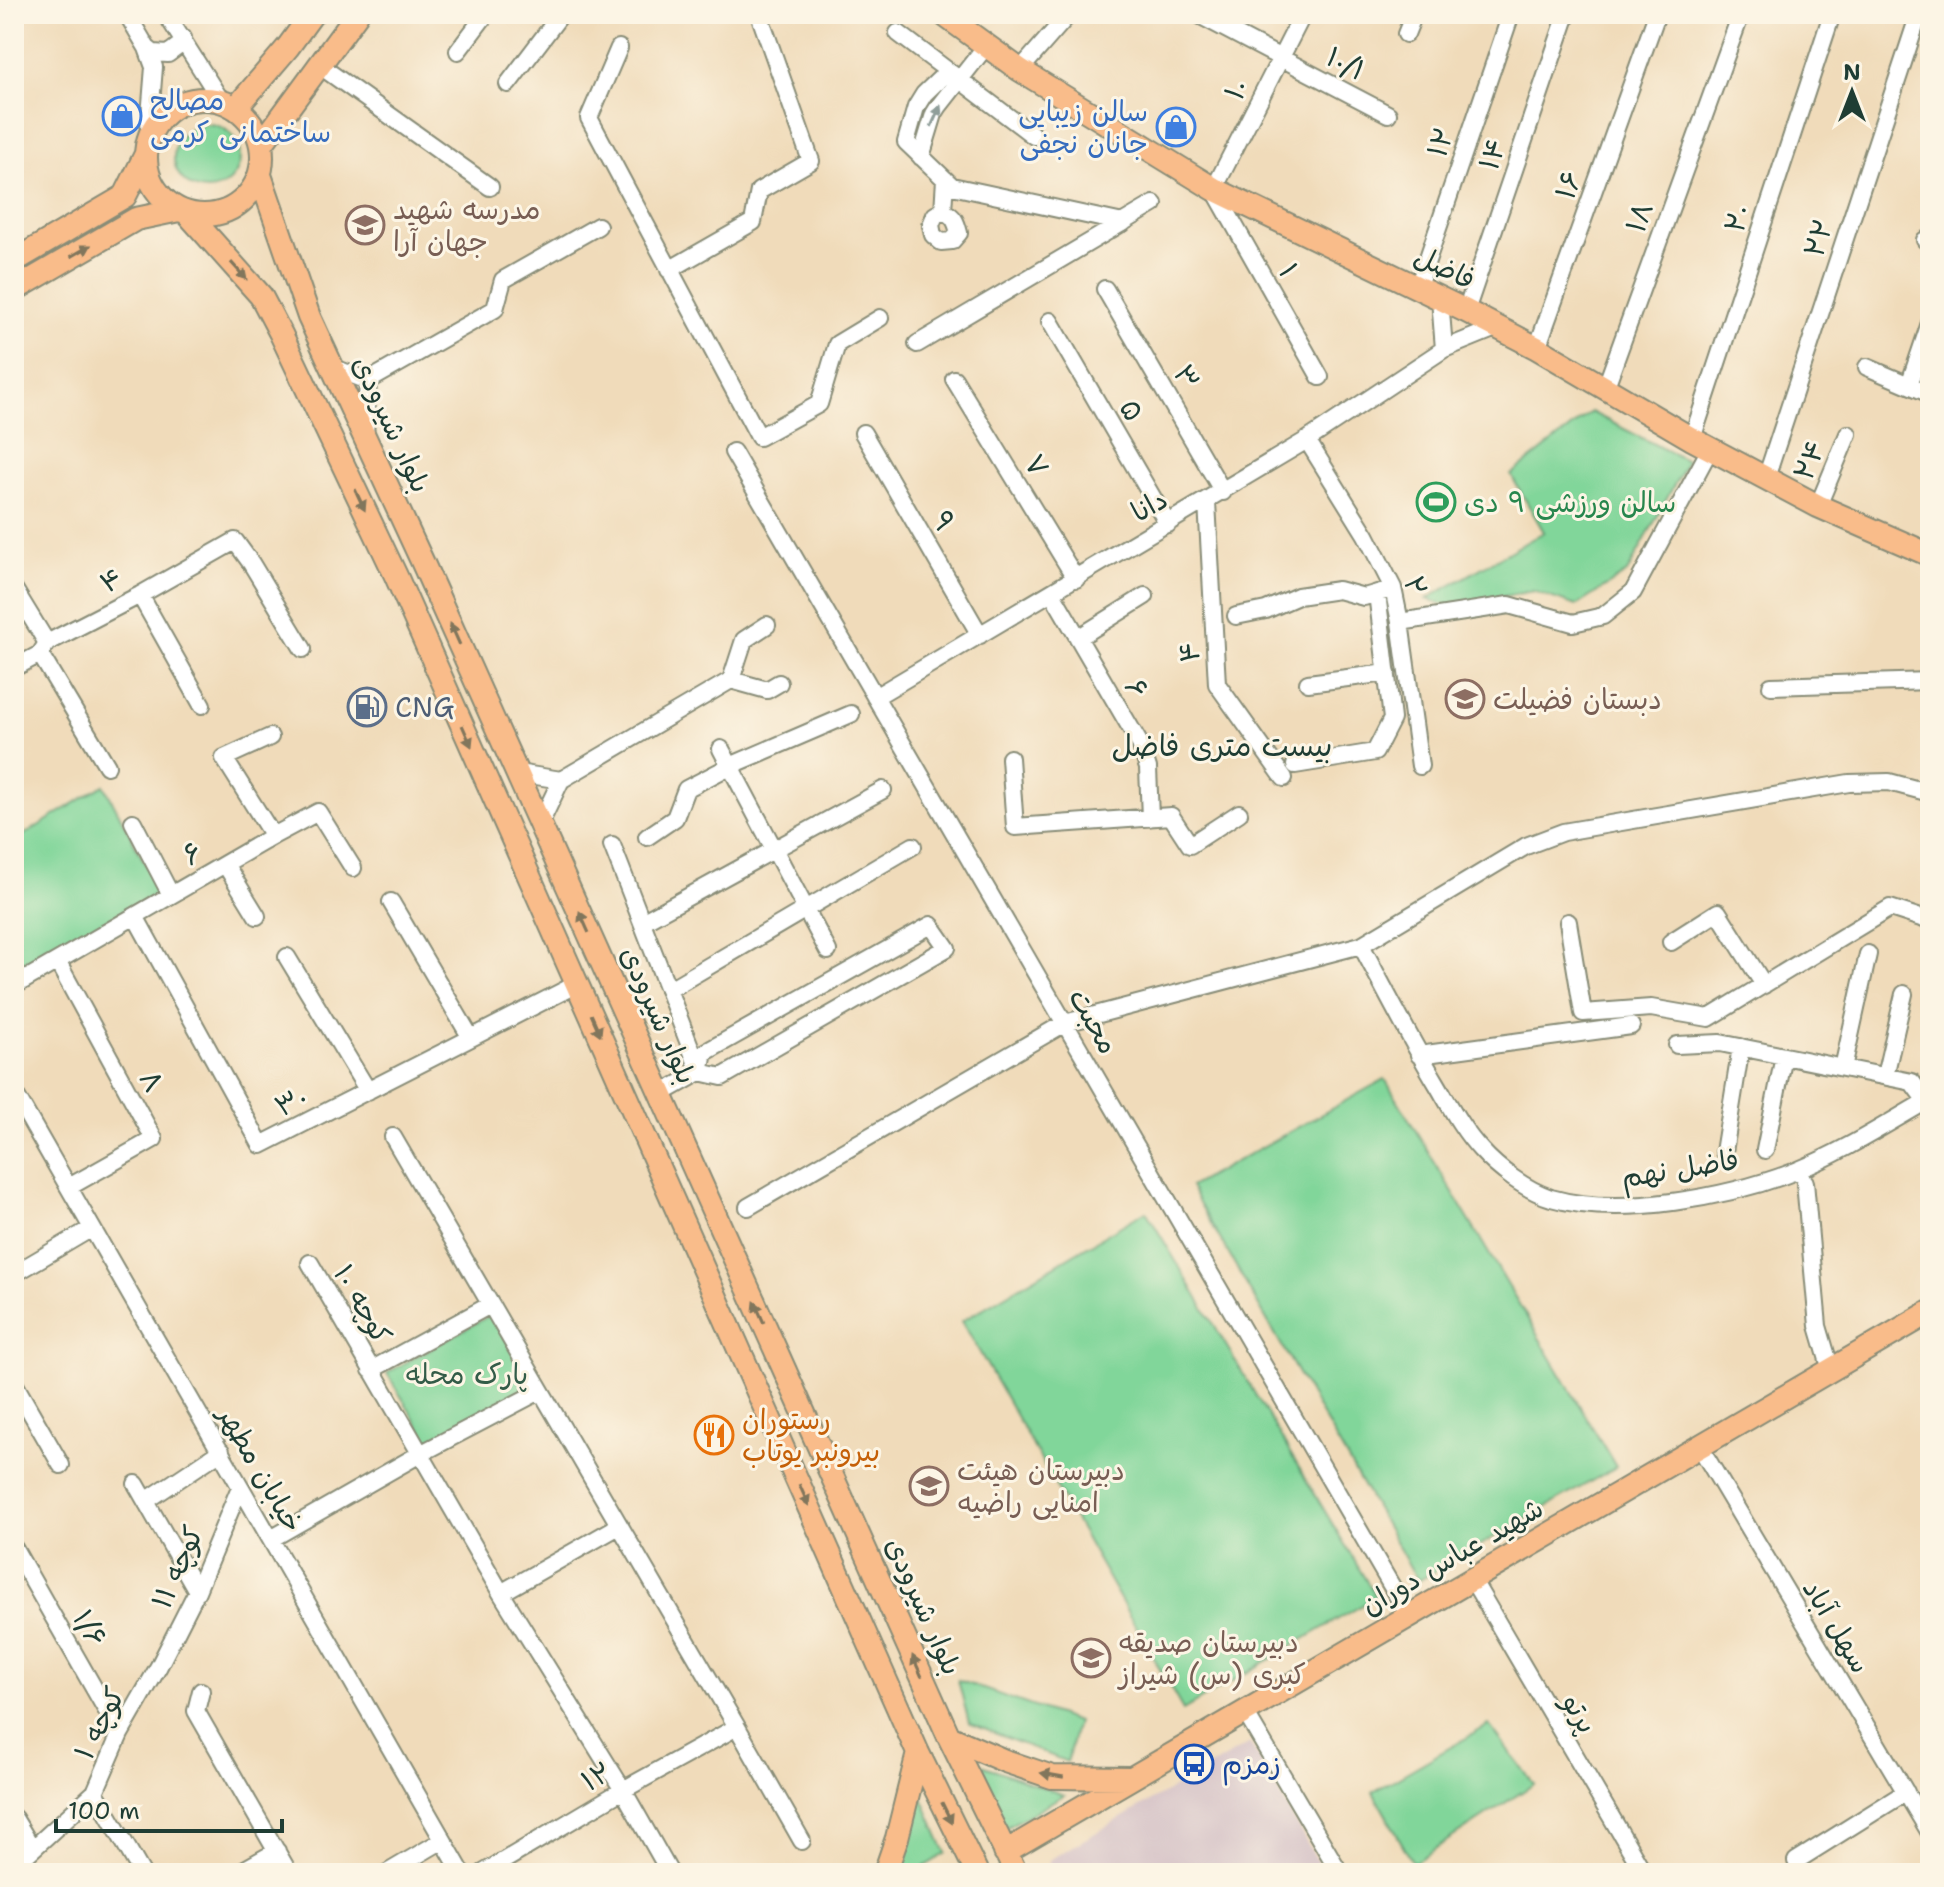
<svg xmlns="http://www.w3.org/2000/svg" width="1944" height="1887" font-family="'Shantell Sans','Playpen Sans Arabic',sans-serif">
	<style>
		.industrial { fill: #d2bec4 }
		.green { fill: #81d69a; stroke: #508a67; stroke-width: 2 }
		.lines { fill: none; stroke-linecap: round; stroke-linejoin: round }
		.minor-casing { stroke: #888c77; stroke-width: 20 }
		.major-casing { stroke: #888c77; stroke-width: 26 }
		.minor { stroke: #fff; stroke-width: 16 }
		.major { stroke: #f9bc8a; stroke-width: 22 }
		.oneway { fill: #8f9e9a }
		.oneway2 { fill: #81765b }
		.labels { text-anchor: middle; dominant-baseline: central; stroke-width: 6; stroke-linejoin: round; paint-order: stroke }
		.street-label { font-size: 28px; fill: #1f3d34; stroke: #fcf5e5 }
		.shop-label { font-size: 28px; fill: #366cbe; stroke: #fcf5e5; text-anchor: start }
		.education-label { font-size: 28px; fill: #785e54; stroke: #fcf5e5; text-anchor: start }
		.leisure-label { font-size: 28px; fill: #27864d; stroke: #fcf5e5; text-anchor: start }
		.service-label { font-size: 28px; fill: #4e5e75; stroke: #fcf5e5; text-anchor: start }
		.park-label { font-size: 28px; fill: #335c48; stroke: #fcf5e5 }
		.food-label { font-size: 28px; fill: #c56008; stroke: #fcf5e5; text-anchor: start }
		.transit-label { font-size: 28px; fill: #164399; stroke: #fcf5e5; text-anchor: start }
		.neighbourhood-label { font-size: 30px; fill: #1f3d34; stroke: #fcf5e5 }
	</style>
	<rect width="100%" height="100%" fill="#fcf5e5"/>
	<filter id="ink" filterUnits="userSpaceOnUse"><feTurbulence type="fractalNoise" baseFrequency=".0125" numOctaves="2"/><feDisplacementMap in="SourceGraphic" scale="16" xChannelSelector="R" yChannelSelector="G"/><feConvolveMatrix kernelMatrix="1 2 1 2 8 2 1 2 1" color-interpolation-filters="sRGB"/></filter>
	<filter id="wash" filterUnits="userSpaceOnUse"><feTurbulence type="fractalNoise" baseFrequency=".006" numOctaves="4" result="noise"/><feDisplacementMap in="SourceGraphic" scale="32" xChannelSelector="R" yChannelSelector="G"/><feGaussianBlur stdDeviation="1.8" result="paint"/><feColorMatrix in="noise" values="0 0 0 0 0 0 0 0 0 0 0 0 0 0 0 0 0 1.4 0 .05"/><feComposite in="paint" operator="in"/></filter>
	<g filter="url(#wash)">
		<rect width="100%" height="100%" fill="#f0dbba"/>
		<!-- industrial -->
		<path class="industrial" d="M1250 1743 1324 1873H1048L1049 1860Z"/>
		<!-- green -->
		<path class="green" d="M174 157a33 33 0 1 1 66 0a33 33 0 1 1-66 0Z
			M1591 412 1687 461 1627 573 1576 606 1533 591 1449 606 1427 599 1544 532 1511 475Z
			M104 785 160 892 14 976V841Z
			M1385 1079 1616 1467 1418 1581 1190 1187Z
			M1146 1211 1376 1597 1183 1710 962 1321Z
			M492 1314 532 1385 428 1441 387 1373Z
			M958 1680 1077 1722 1067 1762 969 1723Z
			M1489 1725 1534 1784 1413 1863 1373 1792Z
			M974 1762 1064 1795 1003 1829Z
			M919 1791 946 1853 914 1873H895Z"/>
	</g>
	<g filter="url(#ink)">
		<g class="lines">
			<!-- minor casing -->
			<g class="minor-casing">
				<path id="minor" d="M127 14 147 48 154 67 148 141
					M166 14 222 102
					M1197 14 1388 114
					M1303 14 1214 189 1320 377
					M898 33 1034 136
					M1406 34 1414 14
					M147 48 153 53 168 54 180 45 183 38
					M619 48 589 118 759 437 819 404 837 344 880 318
					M458 51 486 14
					M319 65 490 187
					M1020 70 1069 14
					M948 71 924 94 916 107 906 142 952 186 1123 223
					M508 84 561 14
					M921 157 934 114 939 106 986 46
					M943 211C954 216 956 221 959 233L952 241 941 242 933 235 931 225 935 215 943 211 945 179
					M1925 240 1930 242
					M669 270 753 222 759 191 811 161 759 14
					M1418 287 1511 14
					M1105 289 1223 492
					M1440 299 1444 349
					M1466 311 1567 14
					M1050 321 1168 524
					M917 344 1154 204
					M1537 348 1657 14
					M332 367 368 381 365 436
					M1867 367 1930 394
					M954 379 1076 579
					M368 381 495 309 503 280 598 226
					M1909 385 1930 323
					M1605 389 1741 14
					M863 433 980 635
					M1692 439 1832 14
					M1307 440 1366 535 1393 588 1400 622 1420 766
					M733 452 1409 1616
					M1766 478 1919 14
					M1207 502 1217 684 1284 778
					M1818 506 1848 434
					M14 589 47 643
					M1052 593 1140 744 1148 768 1150 818
					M140 595 202 705
					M1236 616 1266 610 1298 596 1338 590 1364 597 1388 590
					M1400 622 1509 605 1573 623 1603 616 1633 592 1710 449
					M767 625 744 640 731 680 767 690 779 683
					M1078 638 1145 596
					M40 654 107 766
					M14 668 40 654 47 643 140 595 235 541 251 563 303 649
					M1308 683 1387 673
					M1771 686 1930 681
					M875 697 1307 440 1444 349 1498 327
					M721 749 828 951
					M1010 758 1015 827 1171 816 1190 845 1239 813
					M1295 765 1375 752 1392 719 1377 593
					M518 773 561 780 540 824
					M561 780 731 680
					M133 822 171 895
					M273 836 318 812 353 868
					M647 837 675 818 686 789 730 766 851 714
					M612 845 700 1072 661 1094
					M225 864 257 916
					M391 902 471 1038
					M135 916 261 1145 577 984
					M642 922 883 790
					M1568 922 1583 1013 1651 1008 1709 1018 1890 908 1930 921
					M931 925 947 948 722 1077 700 1072 704 1053Z
					M1671 942 1718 912 1764 985
					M1361 945C1386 992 1410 1039 1437 1084 1450 1106 1463 1131 1481 1150 1498 1169 1526 1190 1551 1198 1620 1218 1729 1197 1796 1171 1843 1152 1886 1124 1930 1099
					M287 957 368 1091
					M57 961 154 1139 69 1187
					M14 986 273 836 224 758 270 737
					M668 990 913 846
					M1677 1045 1720 1043 1912 1082 1926 1101
					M1419 1055 1631 1026
					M1843 1068 1868 954
					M1885 1076 1904 994
					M14 1092 462 1873
					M393 1137 737 1727 802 1841
					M1765 1150 1784 1056
					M1724 1152 1741 1047
					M1805 1182 1818 1326 1831 1370
					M748 1207 1065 1023 1361 945 1526 846 1563 832 1849 783 1889 782 1930 793
					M310 1263 501 1593 623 1790 670 1873
					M14 1274 92 1228
					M371 1370 490 1305
					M14 1383 61 1465
					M1700 1447 1930 1833
					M136 1484 197 1591
					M146 1501 221 1451
					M271 1539 420 1454 540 1391
					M14 1548 120 1734
					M1472 1579 1644 1873
					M501 1593 619 1526
					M201 1691 196 1711 289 1873
					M1245 1712 1340 1873
					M95 1792 142 1873
					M14 1818 32 1848
					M1796 1861 1906 1792
					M14 1866 95 1792 120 1734 159 1666 197 1591 240 1487
					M238 1873 277 1851
					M387 1873 443 1840
					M483 1873 623 1790 737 1727"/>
			</g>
			<!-- major casing -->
			<g class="major-casing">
				<path id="major" d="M943 14 1020 70 1214 189 1466 311 1537 348 1692 439 1818 506 1930 555
					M146 157a58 58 0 1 1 116 0a58 58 0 1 1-116 0Z
					M236 108 288 47 312 14
					M261 145 357 14
					M260 175 309 317 422 561 949 1737 1016 1873
					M187 213 261 296 281 334 396 576 918 1753 977 1873
					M14 261 125 196 145 156
					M14 290 136 219 179 210
					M949 1737 1005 1761 1052 1777 1129 1778
					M1005 1852 1930 1312
					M885 1873 897 1838 918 1753"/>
			</g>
			<!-- minor -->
			<use href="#minor" class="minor"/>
			<!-- major -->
			<use href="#major" class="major"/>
		</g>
		<!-- one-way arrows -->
		<defs><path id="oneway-solid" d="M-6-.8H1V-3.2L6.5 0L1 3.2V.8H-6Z" transform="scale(2)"/></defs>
		<use class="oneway" href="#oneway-solid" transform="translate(936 116) rotate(-66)"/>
		<g class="oneway2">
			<use href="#oneway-solid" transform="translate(81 251) rotate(-30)"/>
			<use href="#oneway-solid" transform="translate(239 271) rotate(48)"/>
			<use href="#oneway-solid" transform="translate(360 500) rotate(65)"/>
			<use href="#oneway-solid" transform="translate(455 634) rotate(-114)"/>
			<use href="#oneway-solid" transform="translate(467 736) rotate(66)"/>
			<use href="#oneway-solid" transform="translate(584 922) rotate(-114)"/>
			<use href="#oneway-solid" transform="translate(596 1025) rotate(66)"/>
			<use href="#oneway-solid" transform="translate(759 1312) rotate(-114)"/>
			<use href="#oneway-solid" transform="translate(804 1495) rotate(66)"/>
			<use href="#oneway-solid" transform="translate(917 1666) rotate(-114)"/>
			<use href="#oneway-solid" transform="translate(1052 1775) rotate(-170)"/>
			<use href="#oneway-solid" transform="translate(947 1813) rotate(64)"/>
		</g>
	</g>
	<!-- icons -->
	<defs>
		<g id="shop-ring" transform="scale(2)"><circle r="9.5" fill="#fcf5e5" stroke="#3f7fe0" stroke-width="1.5"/><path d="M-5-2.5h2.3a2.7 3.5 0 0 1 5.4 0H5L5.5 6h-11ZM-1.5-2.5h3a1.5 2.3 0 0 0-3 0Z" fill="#3f7fe0"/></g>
		<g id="school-ring" transform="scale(2)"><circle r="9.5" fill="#fcf5e5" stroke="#8d6e63" stroke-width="1.5"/><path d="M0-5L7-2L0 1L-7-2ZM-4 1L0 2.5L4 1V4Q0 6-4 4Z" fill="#8d6e63"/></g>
		<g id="stadium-ring" transform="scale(2)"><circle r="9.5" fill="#fcf5e5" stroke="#2e9e5b" stroke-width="1.5"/><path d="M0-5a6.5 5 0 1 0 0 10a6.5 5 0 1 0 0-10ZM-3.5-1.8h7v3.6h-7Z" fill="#2e9e5b"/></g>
		<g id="fuel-ring" transform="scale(2)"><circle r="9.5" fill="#fcf5e5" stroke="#5c6f8a" stroke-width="1.5"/><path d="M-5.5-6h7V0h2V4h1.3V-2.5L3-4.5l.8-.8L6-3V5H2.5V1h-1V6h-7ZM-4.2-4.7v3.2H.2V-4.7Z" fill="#5c6f8a"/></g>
		<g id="restaurant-ring" transform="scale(2)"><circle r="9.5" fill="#fcf5e5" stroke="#e8710a" stroke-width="1.5"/><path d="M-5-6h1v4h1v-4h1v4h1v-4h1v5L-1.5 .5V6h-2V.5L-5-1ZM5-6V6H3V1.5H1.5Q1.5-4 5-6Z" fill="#e8710a"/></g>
		<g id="bus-ring" transform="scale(2)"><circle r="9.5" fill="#fcf5e5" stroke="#1a4fb4" stroke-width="1.5"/><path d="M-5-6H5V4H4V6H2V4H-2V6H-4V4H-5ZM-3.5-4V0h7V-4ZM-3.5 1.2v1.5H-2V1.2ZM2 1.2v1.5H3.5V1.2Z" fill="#1a4fb4"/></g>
	</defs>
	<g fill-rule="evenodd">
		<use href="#shop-ring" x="122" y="116"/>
		<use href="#shop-ring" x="1176" y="127"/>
		<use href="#school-ring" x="365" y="225"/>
		<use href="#stadium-ring" x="1436" y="502"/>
		<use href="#school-ring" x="1465" y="699"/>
		<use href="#fuel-ring" x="367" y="707"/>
		<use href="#restaurant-ring" x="714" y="1435"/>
		<use href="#school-ring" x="929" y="1486"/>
		<use href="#school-ring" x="1091" y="1658"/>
		<use href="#bus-ring" x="1194" y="1764"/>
	</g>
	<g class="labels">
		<!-- street labels -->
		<g class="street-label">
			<text transform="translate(1346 63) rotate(27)">۱۰/۱</text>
			<text transform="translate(1236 89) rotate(-63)">۱۰</text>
			<text transform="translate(1440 142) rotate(-71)">۱۲</text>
			<text transform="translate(1492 154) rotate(-71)">۱۴</text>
			<text transform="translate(1568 185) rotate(-70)">۱۶</text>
			<text transform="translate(1639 217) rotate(-70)">۱۸</text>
			<text transform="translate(1737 218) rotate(-72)">۲۰</text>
			<text transform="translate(1818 238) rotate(-72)">۲۲</text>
			<text transform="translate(1445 267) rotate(26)">فاضل</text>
			<text transform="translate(1289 270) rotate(61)">۱</text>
			<text transform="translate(1187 377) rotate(60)">۳</text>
			<text transform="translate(1132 410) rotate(60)">۵</text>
			<text transform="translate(392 424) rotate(65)">بلوار شیرودی</text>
			<text transform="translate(1809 460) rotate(-67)">۲۴</text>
			<text transform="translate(1037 465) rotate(59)">۷</text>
			<text transform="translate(1149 505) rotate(-30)">دانا</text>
			<text transform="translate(944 521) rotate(60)">۹</text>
			<text transform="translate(111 580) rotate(-28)">۴</text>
			<text transform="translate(1416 586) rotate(72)">۲</text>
			<text transform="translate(1189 652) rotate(-93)">۴</text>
			<text transform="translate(1137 688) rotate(60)">۶</text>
			<text transform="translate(192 853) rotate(-30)">۶</text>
			<text transform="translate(659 1015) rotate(66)">بلوار شیرودی</text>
			<text transform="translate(1094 1021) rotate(60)">محبت</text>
			<text transform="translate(152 1081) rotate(61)">۸</text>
			<text transform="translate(291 1101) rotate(-27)">۳۰</text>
			<text transform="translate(1680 1168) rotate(-9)">فاضل نهم</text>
			<text transform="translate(363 1304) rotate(60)">کوچه ۱۰</text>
			<text transform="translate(261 1469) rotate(60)">خیابان مطهر</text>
			<text transform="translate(1452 1556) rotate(-30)">شهید عباس دوران</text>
			<text transform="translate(177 1567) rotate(-66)">کوچه ۱۱</text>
			<text transform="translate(924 1606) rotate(66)">بلوار شیرودی</text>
			<text transform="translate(1837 1626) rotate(59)">سهل آباد</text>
			<text transform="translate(90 1628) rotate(60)">۱/۶</text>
			<text transform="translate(1580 1713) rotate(60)">پرتو</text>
			<text transform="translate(99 1723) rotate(-63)">کوچه ۱</text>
			<text transform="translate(596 1776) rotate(-30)">۱۲</text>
		</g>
		<!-- shop labels -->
		<g class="shop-label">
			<text x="150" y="100">مصالح<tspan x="150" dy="32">ساختمانی کرمی</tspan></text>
			<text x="1148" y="111" text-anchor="end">سالن زیبایی<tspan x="1148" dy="32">جانان نجفی</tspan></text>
		</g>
		<!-- education labels -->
		<g class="education-label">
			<text x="393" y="209">مدرسه شهید<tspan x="393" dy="32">جهان آرا</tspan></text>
			<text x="1493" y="699">دبستان فضیلت</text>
			<text x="957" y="1470">دبیرستان هیئت<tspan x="957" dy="32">امنایی راضیه</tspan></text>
			<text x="1119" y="1642">دبیرستان صدیقه<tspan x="1119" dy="32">کبری (س) شیراز</tspan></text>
		</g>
		<!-- leisure labels -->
		<g class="leisure-label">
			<text x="1464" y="502">سالن ورزشی ۹ دی</text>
		</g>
		<!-- service labels -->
		<g class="service-label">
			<text x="395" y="707">CNG</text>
		</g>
		<!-- park labels -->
		<g class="park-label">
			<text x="467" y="1374">پارک محله</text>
		</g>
		<!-- food labels -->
		<g class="food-label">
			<text x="742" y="1419">رستوران<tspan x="742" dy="32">بیرونبر یوتاب</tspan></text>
		</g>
		<!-- transit labels -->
		<g class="transit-label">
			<text x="1222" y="1764">زمزم</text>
		</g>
		<!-- neighbourhood labels -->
		<g class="neighbourhood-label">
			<text x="1222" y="745">بیست متری فاضل</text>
		</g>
	</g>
	<!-- margin -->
	<rect width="1944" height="1887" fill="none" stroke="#fcf5e5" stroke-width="48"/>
	<!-- north arrow -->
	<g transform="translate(1852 92)" stroke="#fcf5e5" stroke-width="6" paint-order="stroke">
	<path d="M0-6L14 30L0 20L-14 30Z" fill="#1f3d34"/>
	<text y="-12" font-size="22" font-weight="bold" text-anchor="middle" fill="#1f3d34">N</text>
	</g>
	<!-- scale -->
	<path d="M56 1819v12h226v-12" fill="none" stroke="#1f3d34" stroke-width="4"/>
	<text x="68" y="1819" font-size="24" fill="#1f3d34" stroke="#fcf5e5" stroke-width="6" paint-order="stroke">100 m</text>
</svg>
